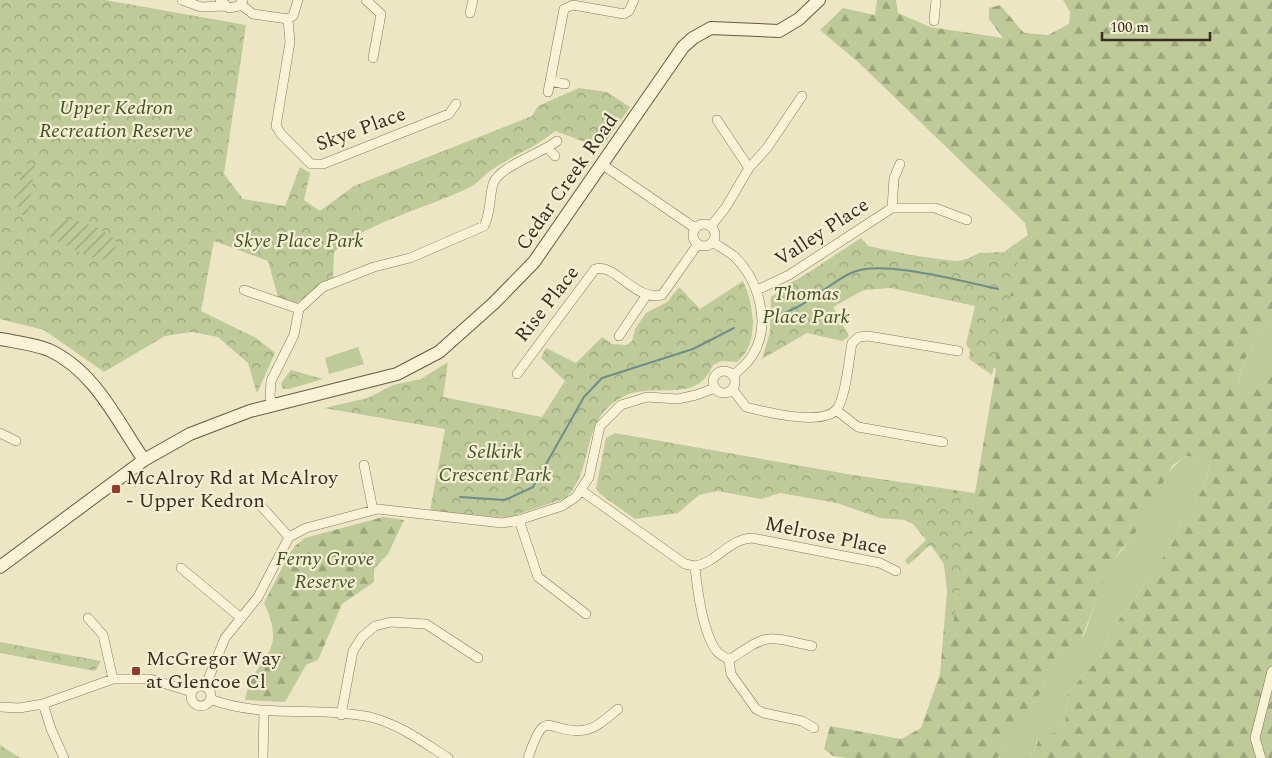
<svg xmlns="http://www.w3.org/2000/svg" width="1272" height="758" font-family="Spectral,serif">
	<style>
		.grass { fill: #beca98 }
		.forest { fill: url(#forest-firs) }
		.park { fill: url(#park-crowns) }
		.garden { fill: url(#garden-furrows) }
		.lines { fill: none; stroke-linecap: round; stroke-linejoin: round }
		.stream { stroke: #6d8e8a; stroke-width: 2 }
		.street-casing { stroke: #86785b; stroke-width: 10 }
		.secondary-casing { stroke: #68593e; stroke-width: 14 }
		.street { stroke: #f8f2d7; stroke-width: 9 }
		.secondary { stroke: #f8f2d7; stroke-width: 12 }
		.poi-dot { fill: #93392d; stroke: #f4efd3; stroke-width: 2 }
		.labels { text-anchor: middle; dominant-baseline: central; stroke-width: 4.5; stroke-linejoin: round; paint-order: stroke }
		.park-label { font-size: 20px; font-style: italic; fill: #425326; stroke: #f4efd3 }
		.street-label { font-size: 20px; fill: #372d1e; stroke: #f4efd3 }
		.poi-label { font-size: 20px; fill: #372d1e; stroke: #f4efd3; text-anchor: start }
	</style>
	<defs>
		<pattern id="forest-firs" width="22" height="20" patternUnits="userSpaceOnUse" patternTransform="scale(1.25)"><rect width="22" height="20" fill="#beca98"/><path d="M5 1l3.5 6h-7zM16 11l3.5 6h-7z" fill="#9ba47b"/></pattern>
		<pattern id="park-crowns" width="20" height="18" patternUnits="userSpaceOnUse" patternTransform="scale(1.25)"><rect width="20" height="18" fill="#beca98"/><path d="M2 6a3 3 0 1 1 6 0M12 15a3 3 0 1 1 6 0" fill="none" stroke="#9ba47b"/></pattern>
		<pattern id="garden-furrows" width="10" height="10" patternUnits="userSpaceOnUse" patternTransform="scale(1.25)"><rect width="10" height="10" fill="#beca98"/><path d="M-1 1l2-2M0 10L10 0M9 11l2-2" fill="none" stroke="#9ba47b"/></pattern>
	</defs>
	<rect width="100%" height="100%" fill="#ede6c4"/>
	<!-- grass -->
	<path class="grass" d="M1272 320V376L1253 392 1247 393 1239 386C1240 359 1256 340 1272 320Z
		M358 347 364 364 329 374 325 358Z
		M1186 456 1194 457 1209 466 1206 480 1193 509 1182 519 1172 543 1154 571 1111 631 1101 656 1068 693 1065 724 1054 733H1047L1037 740 1034 752 1026 758H997C1010 742 1016 724 1027 709 1033 702 1038 697 1043 688 1049 678 1048 662 1058 654 1068 645 1079 648 1086 630 1093 611 1098 591 1107 572 1115 556 1129 544 1137 528 1151 503 1162 473 1186 456Z"/>
	<!-- forest -->
	<path class="forest" d="M877 0H896L898 13 930 27 1003 38 989 19V8L1000 5 1024 33 1048 35 1069 24 1070 12 1063 0H1272V320C1256 340 1240 359 1239 386L1247 393 1253 392 1272 376V758H1026L1034 752 1040 734 1054 733 1065 724 1068 693 1101 656 1111 631 1154 571 1172 543 1182 519 1193 509 1206 480 1209 466 1194 457 1186 456 1173 465 1134 535 1120 551 1107 572 1081 640C1074 647 1064 648 1058 654 1049 662 1049 676 1044 686 1040 696 1031 703 1026 711 1015 727 1009 743 997 758H847L833 756 824 749 830 726 901 739 921 728 940 674 947 591 943 557 921 528 903 515 804 486 746 459 975 493 996 369 981 359 977 301 889 284 861 288 778 318 787 284 864 249 962 262 979 253 1004 252 1028 235 1025 223 858 62 820 30 843 8 875 15Z
		M383 517 404 520 388 554 374 569V582L342 604 318 660 306 665 285 702 245 700C253 655 290 657 264 603L288 556 295 546 305 538Z"/>
	<!-- park -->
	<path class="park" d="M0 0H105L246 25 224 174 243 199 285 206 300 167 310 173 304 200 320 211 354 186 532 116 538 106 579 88 607 92 630 107 601 148 555 131C535 148 511 156 490 171 484 175 479 182 472 186 427 209 374 218 334 252L333 280 316 288 295 305 283 302 278 297 268 261 214 241 201 311 256 338 275 353 257 393 248 363 218 337 192 332 165 336 104 372 44 330 0 319Z
		M861 238 868 246 950 263 987 254H1020L992 375 969 359 970 350 966 344 975 306 891 288 864 290 833 307 849 336 842 341 807 333 762 359 770 332 771 297Z
		M743 281C754 305 760 343 737 362L721 361 713 365C695 408 652 378 619 399 579 423 596 467 566 498L507 518 430 511 445 429 324 408 368 398 393 385 421 379 448 362 443 397 542 417 565 381 541 358 546 348 576 363 602 337 612 344 627 345 632 341 635 329 646 313 667 302 679 287 700 309Z
		M291 370 323 379 289 389H283L281 383Z
		M615 433 977 497 953 624H950C951 589 954 572 930 545L908 565 905 560 926 540 913 524 905 520 880 518 837 503 780 493 761 499 717 491 699 495 678 513 635 519 600 494 596 488 606 438Z
		M0 642 101 661 95 671 0 653Z
		M0 745 20 758H0Z"/>
	<!-- garden -->
	<path class="garden" d="M27 164H35L28 214 24 216 19 212C16 200 19 173 27 164Z
		M59 218C73 218 109 229 116 242L115 252 109 257 99 261 53 239 48 234 47 230Z"/>
	<g class="lines">
		<!-- stream -->
		<path class="stream" d="M778 315C805 308 826 285 851 273 879 258 965 282 998 289
			M460 497 505 500 533 487 584 397 602 378 693 349 734 328"/>
		<!-- street casing -->
		<g class="street-casing">
			<path id="street" d="M182 0 201 7 225 6
				M220 0 229 8 239 6 243 0
				M366 0 381 14 373 58
				M240 4 253 14 288 19 293 16 298 0
				M470 13 473 0
				M288 19 290 42 276 126 281 134 311 164H323L449 114 456 104
				M934 21 936 0
				M550 81 565 84
				M548 92 564 9 573 5 624 14 629 11 634 0
				M548 148 555 156
				M603 165 695 228
				M749 168 767 148 802 96
				M892 208H935L967 220
				M693 235a11 11 0 1 1 22 0a11 11 0 1 1-22 0Z
				M711 226 726 207 749 168 717 120
				M713 242C720 247 728 251 735 257 759 281 772 325 752 356 748 363 740 369 734 375
				M244 290 299 309
				M757 290 789 275 892 208 894 178 900 164
				M619 336 646 296
				M713 382a11 11 0 1 1 22 0a11 11 0 1 1-22 0Z
				M517 374 595 269C616 263 634 301 662 295L698 244
				M733 390 746 407C765 412 821 426 836 410 846 399 849 358 852 343L859 337 868 336 958 351
				M272 406 270 396 271 381 294 335 299 309 312 297 323 287 374 267 410 258 484 226C491 213 489 198 493 184 499 166 541 154 557 141
				M836 410 858 427 943 442
				M0 433 16 441
				M364 465 373 510
				M582 491 685 564 695 566C697 589 703 633 716 650 719 655 724 656 729 660L731 674 756 709 764 713 802 721 814 728
				M262 507 289 537
				M519 520 538 577 586 614
				M695 566C716 563 729 539 752 538L880 563 896 571
				M181 568 241 618
				M88 618 103 635 113 679
				M729 660C769 633 765 636 812 646
				M191 696a10 10 0 1 1 20 0a10 10 0 1 1-20 0Z
				M205 687 225 638 258 597 289 537 306 528 378 509 502 523 519 520 562 506 576 497 589 477 600 426 621 405 647 397 678 399 696 395 715 388
				M210 699C262 719 317 706 370 717 399 724 423 742 448 758
				M43 704 51 729 64 758
				M0 707 19 708 43 704 113 679H150L192 692
				M341 715 353 651 362 637 375 626 391 622 426 624 478 658
				M263 758 264 711
				M528 758C547 702 547 736 585 730 597 728 608 717 618 709
				M1261 758 1255 738 1272 671"/>
		</g>
		<!-- secondary casing -->
		<g class="secondary-casing">
			<path id="secondary" d="M0 339C16 342 34 344 49 350 95 371 117 421 144 460
				M0 567 144 460 190 434 250 411 397 374 439 352 494 303 534 262 683 47 693 38 711 28 779 31 799 19 819 0"/>
		</g>
		<!-- street -->
		<use href="#street" class="street"/>
		<!-- secondary -->
		<use href="#secondary" class="secondary"/>
	</g>
	<!-- markers -->
	<g class="poi-dot">
		<rect x="111" y="484" width="10" height="10" rx="2.5"/>
		<rect x="131" y="666" width="10" height="10" rx="2.5"/>
	</g>
	<g class="labels">
		<!-- park labels -->
		<g class="park-label">
			<text x="116" y="108">Upper Kedron<tspan x="116" dy="23">Recreation Reserve</tspan></text>
			<text x="299" y="241">Skye Place Park</text>
			<text x="806" y="294">Thomas<tspan x="806" dy="23">Place Park</tspan></text>
			<text x="495" y="452">Selkirk<tspan x="495" dy="23">Crescent Park</tspan></text>
			<text x="325" y="559">Ferny Grove<tspan x="325" dy="23">Reserve</tspan></text>
		</g>
		<!-- street labels -->
		<g class="street-label">
			<text transform="translate(361 129) rotate(-20)">Skye Place</text>
			<text transform="translate(567 182) rotate(-55)">Cedar Creek Road</text>
			<text transform="translate(822 232) rotate(-33)">Valley Place</text>
			<text transform="translate(547 304) rotate(-52)">Rise Place</text>
			<text transform="translate(826 536) rotate(12)">Melrose Place</text>
		</g>
		<!-- poi labels -->
		<g class="poi-label">
			<text x="126" y="478">McAlroy Rd at McAlroy<tspan x="126" dy="23">- Upper Kedron</tspan></text>
			<text x="146" y="659">McGregor Way<tspan x="146" dy="23">at Glencoe Cl</tspan></text>
		</g>
	</g>
	<!-- scale -->
	<path d="M1102 32v8h108v-8" fill="none" stroke="#372d1e" stroke-width="2.5"/>
	<text x="1110" y="32" font-size="15" fill="#372d1e" stroke="#f4efd3" stroke-width="4" paint-order="stroke">100 m</text>
</svg>
